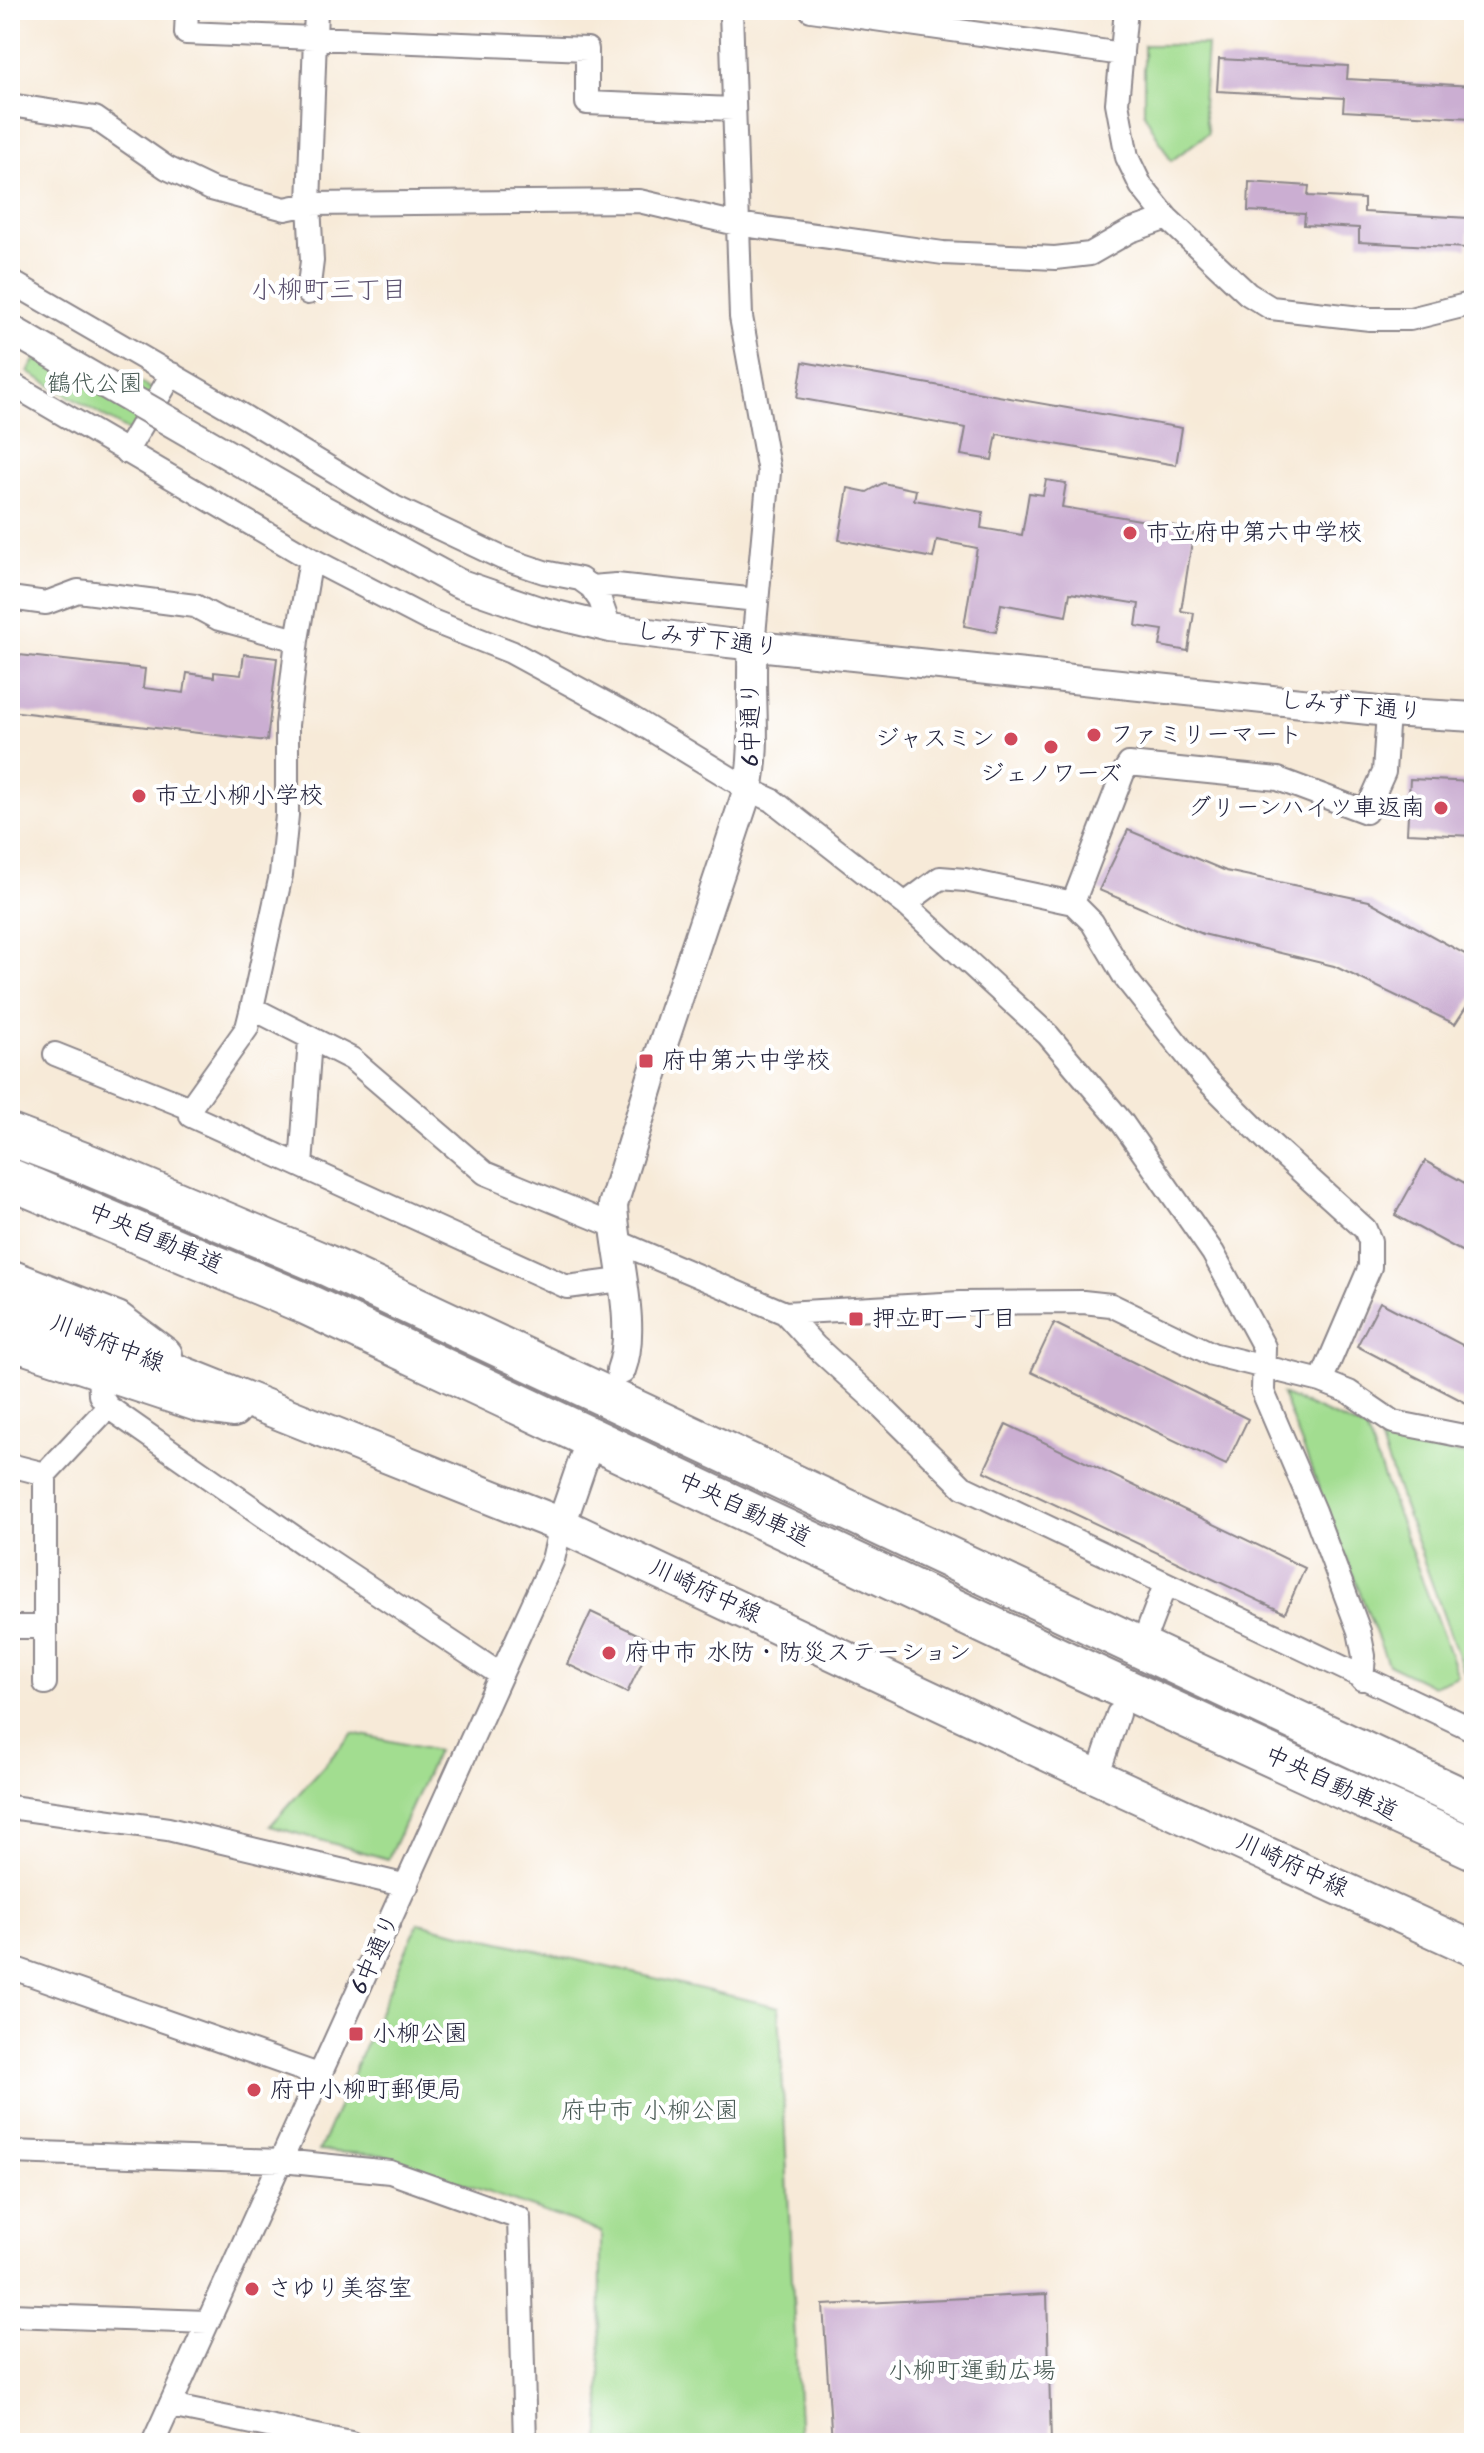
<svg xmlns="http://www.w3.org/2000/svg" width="1484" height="2453" font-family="Kalam,'Klee One',sans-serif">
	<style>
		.green { fill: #a2dd90; stroke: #628066; stroke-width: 2 }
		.building { fill: #cbaed2 }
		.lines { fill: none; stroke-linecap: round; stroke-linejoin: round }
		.minor-casing { stroke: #8c868a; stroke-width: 26 }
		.tertiary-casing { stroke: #8c868a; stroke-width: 32 }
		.primary-casing { stroke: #8c868a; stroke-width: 38 }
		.motorway-casing { stroke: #8c868a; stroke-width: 44 }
		.minor { stroke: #fff; stroke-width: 22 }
		.tertiary { stroke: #fff; stroke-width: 28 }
		.primary { stroke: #fff; stroke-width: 34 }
		.motorway { stroke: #fff; stroke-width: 40 }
		.tertiary-bridge-casing { stroke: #8c868a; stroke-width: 32; stroke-linecap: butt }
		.tertiary-bridge { stroke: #fff; stroke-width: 28 }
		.poi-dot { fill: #d1495b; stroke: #fff; stroke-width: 3 }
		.labels { text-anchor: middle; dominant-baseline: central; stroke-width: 8; stroke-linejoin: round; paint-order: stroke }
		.park-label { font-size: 24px; fill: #485a54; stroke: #fff }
		.poi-label { font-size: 24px; fill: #22223b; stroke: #fff; text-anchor: start }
		.street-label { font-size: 24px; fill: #22223b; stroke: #fff }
		.neighbourhood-label { font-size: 26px; fill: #5d5370; stroke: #fff }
	</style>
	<rect width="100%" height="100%" fill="#fff"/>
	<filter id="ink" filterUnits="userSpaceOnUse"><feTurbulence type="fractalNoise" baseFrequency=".0125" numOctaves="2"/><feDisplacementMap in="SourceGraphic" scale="16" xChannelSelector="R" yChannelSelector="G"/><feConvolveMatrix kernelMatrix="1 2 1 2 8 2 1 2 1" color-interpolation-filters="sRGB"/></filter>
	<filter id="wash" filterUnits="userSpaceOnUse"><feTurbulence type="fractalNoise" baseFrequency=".006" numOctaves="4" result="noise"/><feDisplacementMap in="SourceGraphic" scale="32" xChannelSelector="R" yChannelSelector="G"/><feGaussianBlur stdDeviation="1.8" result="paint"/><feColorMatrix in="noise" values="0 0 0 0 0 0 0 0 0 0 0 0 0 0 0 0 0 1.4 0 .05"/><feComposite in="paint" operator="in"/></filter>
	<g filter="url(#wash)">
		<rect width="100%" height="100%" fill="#f7ead8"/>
		<!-- green -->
		<path class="green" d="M1144 45H1207L1203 105 1208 133 1171 161 1144 113Z
			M53 331 162 395 137 436 28 372Z
			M1282 1394 1366 1430 1458 1676 1433 1686 1388 1664Z
			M1380 1440 1474 1456V1650L1464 1672Z
			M353 1733 437 1751 388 1859 270 1826Z
			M418 1923 779 2007 800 2443H600L601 2232 382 2155 319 2151Z"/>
		<g id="blocks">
			<!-- building -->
			<path class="building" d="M1219 59 1348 66 1347 79 1473 86 1471 118 1343 111 1344 98 1217 91Z
				M1249 182 1309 186 1308 196 1364 199V212L1469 218 1467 248 1359 242V228L1304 225 1305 214 1248 211Z
				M803 362 1182 428 1176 465 997 434 992 460 961 455 966 428 797 398Z
				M1046 480 1066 483 1062 507 1194 529 1181 611 1194 613 1188 651 1160 646 1163 630 1136 626 1139 604 1070 593 1066 616 1001 604 996 632 964 626 977 548 937 540 933 558 839 540 848 488 867 492 883 483 916 490 914 500 983 512 981 528 1022 535 1029 493 1043 495Z
				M10 654 145 669 143 688 184 693 187 673 214 677V672L241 675 244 654 277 658 267 741 10 711Z
				M1410 779 1474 782V836L1407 833Z
				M1128 830 1226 871 1369 901 1474 959V995L1455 1024 1334 966 1203 934 1099 890Z
				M1425 1161 1474 1188V1258L1395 1215Z
				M1380 1302 1474 1351V1407L1357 1346Z
				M1054 1323 1248 1419 1226 1465 1031 1372Z
				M1006 1424 1305 1568 1285 1613 984 1471Z
				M591 1612 652 1641 627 1693 567 1664Z
				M1047 2294 1051 2443H832L823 2305Z"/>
		</g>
	</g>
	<g filter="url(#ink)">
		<use href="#blocks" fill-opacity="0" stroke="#8c868a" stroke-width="2"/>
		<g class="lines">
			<!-- minor casing -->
			<g class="minor-casing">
				<path id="minor" d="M187 10 186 33 587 49V103L733 109
					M731 10 741 317 769 472 753 646
					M811 10 1122 54
					M1126 10 1117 103 1127 157 1141 186 1167 218 1248 294 1271 308 1370 319H1410L1474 303
					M10 105 95 118 167 168 211 189 285 209 309 204 639 201 737 224 943 253 1055 258 1090 254 1130 231 1167 218
					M10 281 233 410 394 507 502 558 544 572 580 579 591 587 600 600 610 628
					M308 293 312 261 309 204 316 10
					M10 383 311 559 297 640 287 725V815L281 875 252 1008
					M126 452 172 374
					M311 559 427 619 511 652 627 715 748 789 772 800 905 904 1048 1035 1121 1121 1213 1253 1264 1347 1263 1392 1314 1511 1359 1631 1364 1656 1362 1679
					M591 587 616 585 757 600
					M10 598 46 603 78 591 195 606 219 619 297 640
					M1073 903 1123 773 1129 764 1278 779 1366 812 1384 772 1388 712
					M905 904 940 878 965 880 1073 903 1092 922 1126 979 1203 1076 1273 1146 1365 1229 1370 1241V1267L1321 1381
					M55 1054 190 1108 247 1028 252 1008 352 1059 485 1173 614 1226
					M190 1108 191 1116 567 1287 621 1280
					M301 1166 310 1039
					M616 1241 785 1313 960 1303 1083 1302 1111 1305 1212 1354 1321 1381 1349 1392 1393 1422 1474 1438
					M785 1313 815 1346 883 1408 963 1487 1474 1730
					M99 1373 100 1395 108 1407 304 1544 501 1675
					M10 1465 45 1474
					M10 1627H44
					M1149 1627 1165 1585
					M45 1683V1474L108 1407
					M1097 1777 1118 1714
					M10 1807 168 1829 407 1886
					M10 1967 321 2076
					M10 2152 282 2161 390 2172 519 2218 525 2443
					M10 2315 207 2322
					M170 2406 351 2443
					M153 2443 553 1560 561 1525"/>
			</g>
			<!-- tertiary casing -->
			<g class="tertiary-casing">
				<path id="tertiary" d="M320 508 458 583 536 610 610 628 728 643 1388 712 1474 717
					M621 1370C638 1325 615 1255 613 1205L652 1077 748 789C758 743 749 693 753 646
					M561 1525 584 1458"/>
			</g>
			<!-- primary casing -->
			<g class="primary-casing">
				<path id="primary" d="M10 1277 117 1319 165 1355
					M10 1307 196 1379 561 1525 1097 1777 1474 1949
					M10 1342 201 1405 233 1410"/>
			</g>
			<!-- motorway casing -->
			<g class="motorway-casing">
				<path id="motorway" d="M10 1135 89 1165 326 1265 1474 1804
					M10 1179 306 1304 1079 1668 1474 1849"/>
			</g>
			<!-- minor -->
			<use href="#minor" class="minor"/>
			<!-- tertiary -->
			<use href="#tertiary" class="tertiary"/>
			<!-- primary -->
			<use href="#primary" class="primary"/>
			<!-- motorway -->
			<use href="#motorway" class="motorway"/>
			<!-- tertiary-bridge casing -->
			<g class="tertiary-bridge-casing">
				<path id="tertiary-bridge" d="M10 329 320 508"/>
			</g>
			<!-- tertiary-bridge -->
			<use href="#tertiary-bridge" class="tertiary-bridge"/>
		</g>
	</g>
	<!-- markers -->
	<g class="poi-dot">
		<circle cx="1130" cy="533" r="8"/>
		<circle cx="1094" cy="735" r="8"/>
		<circle cx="1011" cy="739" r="8"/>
		<circle cx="1051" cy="747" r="8"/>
		<circle cx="139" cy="796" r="8"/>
		<circle cx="1441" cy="808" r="8"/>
		<rect x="638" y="1053" width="16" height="16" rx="4"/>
		<rect x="848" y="1311" width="16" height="16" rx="4"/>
		<circle cx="609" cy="1653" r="8"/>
		<rect x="348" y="2026" width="16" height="16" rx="4"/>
		<circle cx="254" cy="2090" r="8"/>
		<circle cx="252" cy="2289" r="8"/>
	</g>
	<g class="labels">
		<!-- park labels -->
		<g class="park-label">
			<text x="95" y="384">鶴代公園</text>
			<text x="650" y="2111">府中市 小柳公園</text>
			<text x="972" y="2371">小柳町運動広場</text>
		</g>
		<!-- poi labels -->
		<g class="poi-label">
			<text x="1146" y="533">市立府中第六中学校</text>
			<text x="1110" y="735">ファミリーマート</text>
			<text x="995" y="739" text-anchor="end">ジャスミン</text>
			<text x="1051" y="774" text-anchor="middle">ジェノワーズ</text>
			<text x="155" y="796">市立小柳小学校</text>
			<text x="1425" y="808" text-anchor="end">グリーンハイツ車返南</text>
			<text x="662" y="1061">府中第六中学校</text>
			<text x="872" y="1319">押立町一丁目</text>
			<text x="625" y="1653">府中市 水防・防災ステーション</text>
			<text x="372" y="2034">小柳公園</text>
			<text x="270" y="2090">府中小柳町郵便局</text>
			<text x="268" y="2289">さゆり美容室</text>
		</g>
		<!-- street labels -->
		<g class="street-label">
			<text transform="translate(707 640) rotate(7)">しみず下通り</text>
			<text transform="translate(1351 707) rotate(5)">しみず下通り</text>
			<text transform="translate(751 724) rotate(-90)">6中通り</text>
			<text transform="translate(155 1239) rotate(23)">中央自動車道</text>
			<text transform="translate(107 1344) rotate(21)">川崎府中線</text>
			<text transform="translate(744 1510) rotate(25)">中央自動車道</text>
			<text transform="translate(705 1592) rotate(25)">川崎府中線</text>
			<text transform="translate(1331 1784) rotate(25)">中央自動車道</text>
			<text transform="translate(1292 1866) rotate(25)">川崎府中線</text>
			<text transform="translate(376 1954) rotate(-66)">6中通り</text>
		</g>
		<!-- neighbourhood labels -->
		<g class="neighbourhood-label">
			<text x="329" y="291">小柳町三丁目</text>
		</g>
	</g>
	<!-- margin -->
	<rect width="1484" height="2453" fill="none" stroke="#fff" stroke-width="40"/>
</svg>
